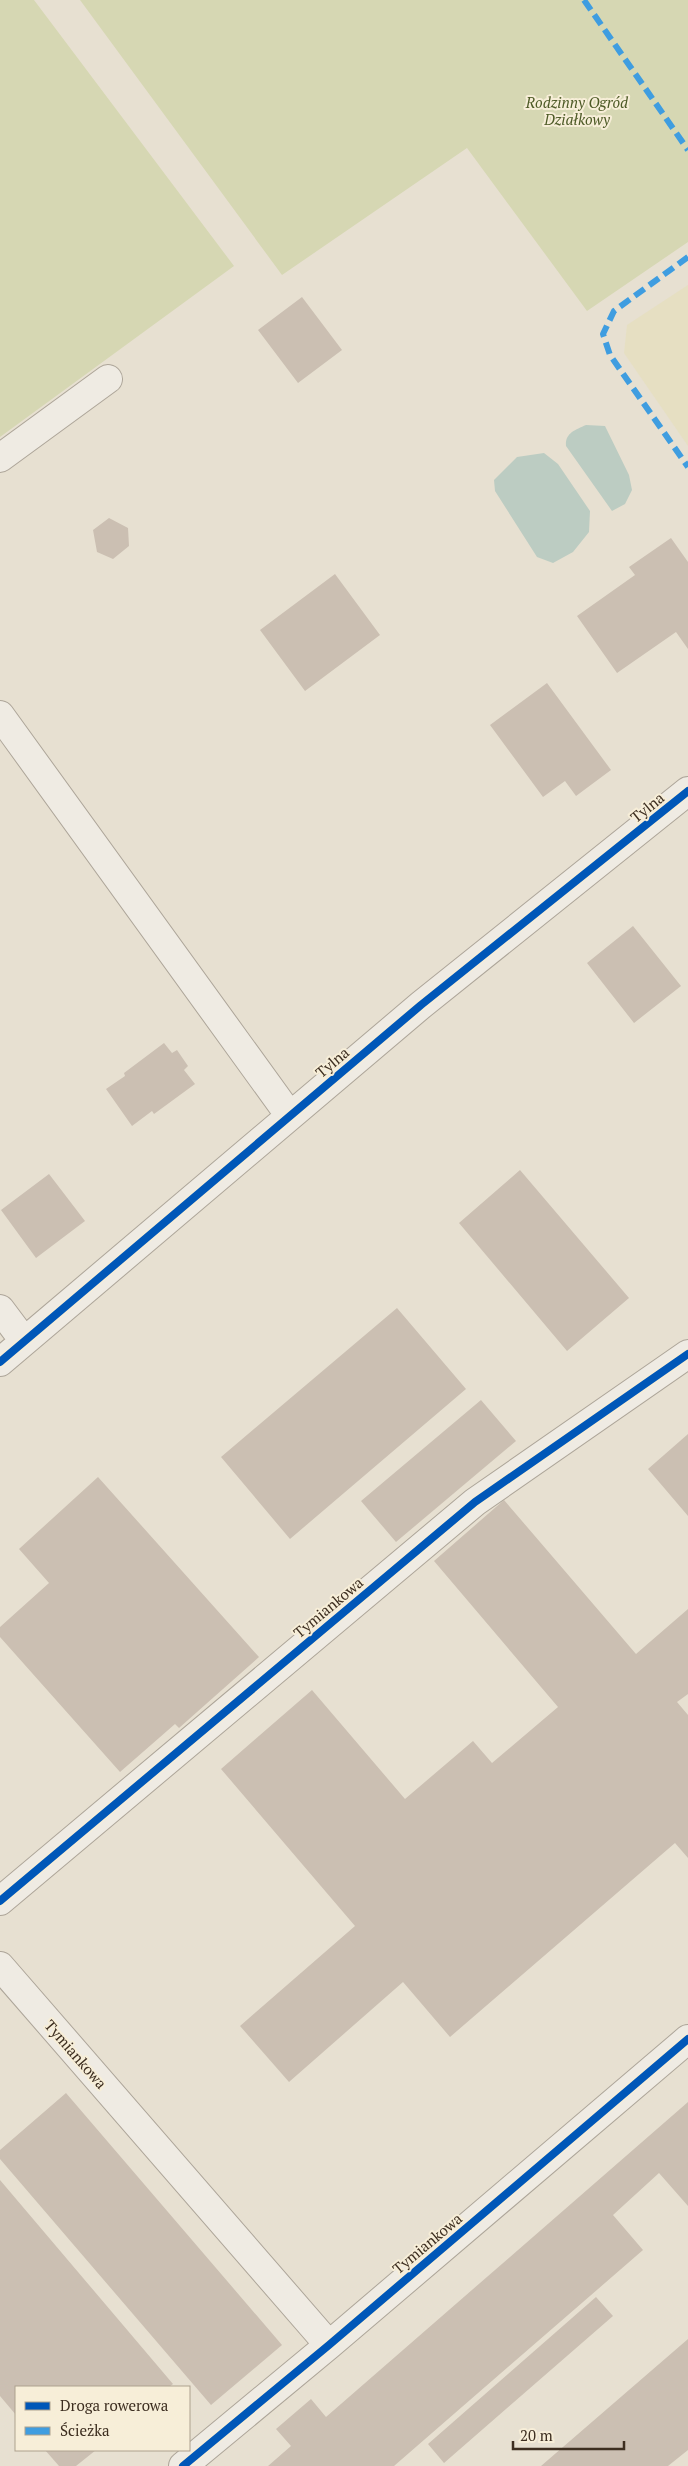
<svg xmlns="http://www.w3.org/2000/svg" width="688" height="2466" font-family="'PT Serif',serif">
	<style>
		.farmland { fill: #e6dfc2 }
		.green { fill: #d6d7b3 }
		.water { fill: #bcccc2 }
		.building { fill: #cbbfb2 }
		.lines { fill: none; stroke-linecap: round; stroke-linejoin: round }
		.minor-casing { stroke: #ada599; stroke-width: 30 }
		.minor { stroke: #efebe3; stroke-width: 28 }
		.quiet { stroke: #3f9de0; stroke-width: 6; stroke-dasharray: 12 6; stroke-linecap: butt }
		.cycleway-casing { stroke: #f7eed8; stroke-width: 11 }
		.cycleway { stroke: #0057b8; stroke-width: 8 }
		.labels { text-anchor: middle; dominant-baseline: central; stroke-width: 4; stroke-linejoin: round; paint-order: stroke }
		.park-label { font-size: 15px; font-style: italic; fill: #4d5a26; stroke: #f7eed8 }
		.street-label { font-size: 15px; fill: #3d2e20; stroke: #f7eed8 }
	</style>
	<rect width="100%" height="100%" fill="#e7e0d1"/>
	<!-- farmland -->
	<path class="farmland" d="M688 285V446L624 353 627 325Z"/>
	<!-- green -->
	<path class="green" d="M0 0H34L234 266 0 437Z
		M80 0H688V242L587 311 467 148 282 275Z"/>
	<!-- water -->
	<path class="water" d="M586 425 605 426 629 475 632 490 625 504 612 511 566 446C565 433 575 430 586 425Z
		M544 453 558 464 590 511 589 532 573 552 553 563 537 557 495 491 494 480 517 457Z"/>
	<!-- building -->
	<path class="building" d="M302 297 342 350 298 383 258 330Z
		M109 518 128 528 129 546 113 559 97 552 93 530Z
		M671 538 688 562V649L676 632 617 673 577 616 635 575 629 567Z
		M335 574 380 635 305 691 260 630Z
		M547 683 611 770 576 796 565 781 543 797 490 725Z
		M633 926 681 986 634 1023 587 963Z
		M164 1043 172 1053 177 1050 188 1066 184 1070 195 1084 154 1114 152 1111 132 1126 106 1089 125 1076 124 1073Z
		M520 1170 629 1298 567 1351 459 1223Z
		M49 1174 85 1221 36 1258 1 1210Z
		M397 1308 466 1389 290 1539 221 1457Z
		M481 1400 516 1441 396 1542 361 1501Z
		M688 1434V1516L648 1469Z
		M98 1477 259 1657 179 1728 175 1724 120 1772 0 1637V1627L49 1583 19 1549Z
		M504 1500 636 1654 688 1609V1694L677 1702 688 1715V1858L675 1843 450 2037 403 1982 289 2082 240 2026 355 1926 221 1769 312 1690 405 1799 473 1741 492 1763 558 1707 434 1561Z
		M66 2093 282 2345 211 2405 0 2159V2150Z
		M688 2102V2206L659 2173 613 2215 643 2250 394 2466H268L291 2446 276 2429 311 2399 326 2417Z
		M0 2180 173 2384 169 2387H16V2415L0 2396Z
		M596 2297 613 2316 444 2463 428 2444Z
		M688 2339V2450L668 2466H541Z
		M45 2450H96L76 2466H59Z"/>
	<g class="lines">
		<!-- minor casing -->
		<g class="minor-casing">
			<path id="minor" d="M0 458 108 379
				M0 715 290 1116
				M0 1309 24 1341
				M0 1362 421 1005 688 791
				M0 1901 475 1502 688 1354
				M0 1966 329 2345
				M183 2466 329 2345 688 2039"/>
		</g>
		<!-- minor -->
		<use href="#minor" class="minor"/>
		<!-- quiet -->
		<path class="quiet" d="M584 0 688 150
			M688 257 614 311 603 334 610 355 688 467"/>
		<!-- cycleway casing -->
		<g class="cycleway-casing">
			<path id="cycleway" d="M0 1362 421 1005 688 791
				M0 1901 475 1502 688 1354
				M183 2466 329 2345 688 2039"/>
		</g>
		<!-- cycleway -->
		<use href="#cycleway" class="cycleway"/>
	</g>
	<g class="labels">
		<!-- park labels -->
		<g class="park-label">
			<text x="577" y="102">Rodzinny Ogród<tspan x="577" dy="17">Działkowy</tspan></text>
		</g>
		<!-- street labels -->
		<g class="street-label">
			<text transform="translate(647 807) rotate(-39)">Tylna</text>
			<text transform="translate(332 1062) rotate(-40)">Tylna</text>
			<text transform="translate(328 1607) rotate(-40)">Tymiankowa</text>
			<text transform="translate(76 2054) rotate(49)">Tymiankowa</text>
			<text transform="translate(427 2243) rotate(-40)">Tymiankowa</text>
		</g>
	</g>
	<!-- legend -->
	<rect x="15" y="2386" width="175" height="65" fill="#f7eed8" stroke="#ada18e"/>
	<rect x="25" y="2402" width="25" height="8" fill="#0057b8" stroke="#ada18e"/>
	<text x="60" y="2411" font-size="15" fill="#3d2e20">Droga rowerowa</text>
	<rect x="25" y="2427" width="25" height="8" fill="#3f9de0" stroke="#ada18e"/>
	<text x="60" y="2436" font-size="15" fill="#3d2e20">Ścieżka</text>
	<!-- scale -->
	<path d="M513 2441v8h111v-8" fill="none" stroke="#3d2e20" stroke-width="2.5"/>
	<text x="520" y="2441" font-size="15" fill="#3d2e20" stroke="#f7eed8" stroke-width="4" paint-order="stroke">20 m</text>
</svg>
